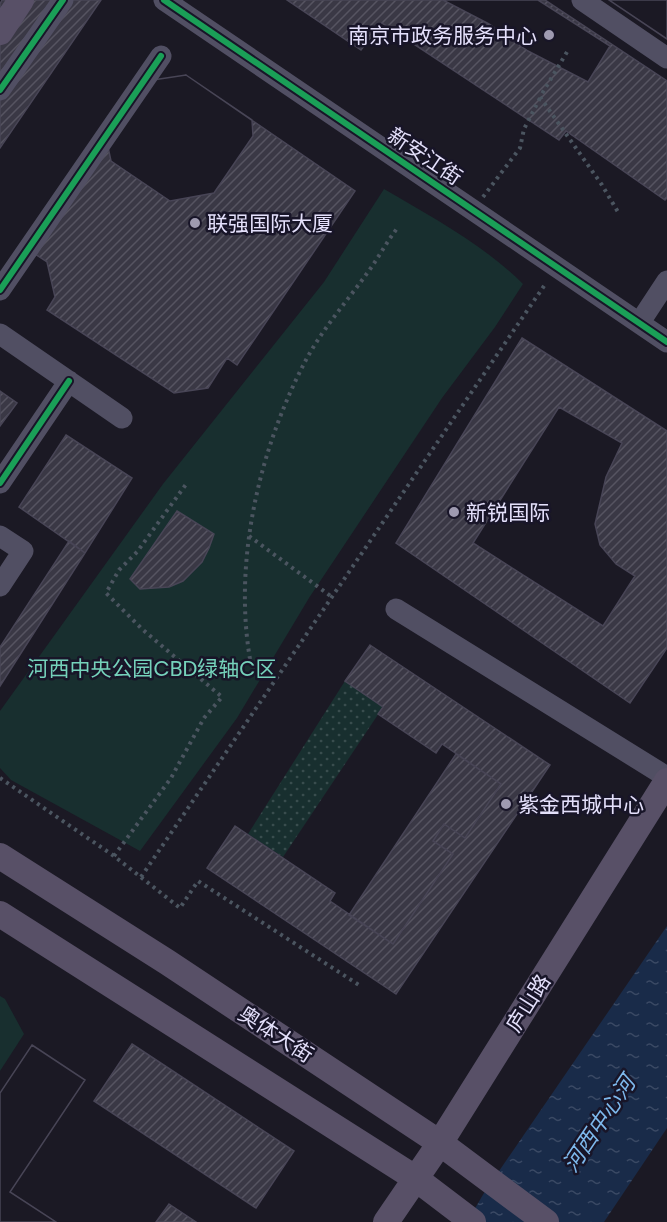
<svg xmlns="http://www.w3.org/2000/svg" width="667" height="1222" font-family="Poppins,'Noto Sans SC',sans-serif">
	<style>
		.grass { fill: url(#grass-dots) }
		.park { fill: #182f2f }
		.water { fill: url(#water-ripples) }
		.building { fill: url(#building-hatch); stroke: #484556; stroke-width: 1.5; fill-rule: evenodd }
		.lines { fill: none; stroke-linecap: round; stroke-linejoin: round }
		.path { stroke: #4b5560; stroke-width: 4; stroke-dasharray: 3 4.5; stroke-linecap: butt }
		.minor { stroke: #514f63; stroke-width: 21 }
		.major { stroke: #585067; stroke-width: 26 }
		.cycleway-casing { stroke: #181528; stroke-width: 10 }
		.cycleway { stroke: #1a9f57; stroke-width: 6 }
		.poi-dot { fill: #9e9ab0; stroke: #181528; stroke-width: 2 }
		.labels { text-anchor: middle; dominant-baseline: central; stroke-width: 5; stroke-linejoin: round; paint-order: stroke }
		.poi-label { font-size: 21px; fill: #e4e0fb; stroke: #181528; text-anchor: start }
		.street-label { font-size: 21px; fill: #e4e0fb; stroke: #181528 }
		.park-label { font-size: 21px; fill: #75d2bb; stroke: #181528 }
		.water-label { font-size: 22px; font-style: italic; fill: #7db8ec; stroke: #181528 }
	</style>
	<defs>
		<pattern id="grass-dots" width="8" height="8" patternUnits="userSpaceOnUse" patternTransform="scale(1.5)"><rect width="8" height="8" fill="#182f2f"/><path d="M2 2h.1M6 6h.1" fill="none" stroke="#394d4e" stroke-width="1.8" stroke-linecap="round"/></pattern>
		<pattern id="water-ripples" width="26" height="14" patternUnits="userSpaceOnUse" patternTransform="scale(1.5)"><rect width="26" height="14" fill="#192b49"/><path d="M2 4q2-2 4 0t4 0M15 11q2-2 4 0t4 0" fill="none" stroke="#3a4964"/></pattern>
		<pattern id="building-hatch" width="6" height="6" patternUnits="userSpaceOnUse" patternTransform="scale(1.5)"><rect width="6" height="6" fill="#3a3845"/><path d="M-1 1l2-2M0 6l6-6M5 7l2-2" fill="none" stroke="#565461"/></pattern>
	</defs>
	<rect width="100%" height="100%" fill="#1b1924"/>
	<!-- grass -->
	<path class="grass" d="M345 681 383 707 283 857 248 834Z"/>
	<!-- park -->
	<path class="park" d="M384 189C432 217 484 245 523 284L495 327 442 398 309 598 237 718 140 851 11 780 0 768V711L163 484 324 282Z
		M0 996 5 999 24 1034 0 1071Z"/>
	<!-- water -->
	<path class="water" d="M667 926V1128L604 1222H467L484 1193Z"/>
	<!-- building -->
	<path class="building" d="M2 0H101L0 148V4Z
		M287 0H545L667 81V198L665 200 566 131 559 140 382 23 361 50Z
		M443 0H538L610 46 588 82 528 51 489 24Z
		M609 0H667V39Z
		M609 0H667V39Z
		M186 75 355 191 237 365 227 358 208 388 174 393 47 310 55 297 47 262 35 254 153 80Z
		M186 75 252 120 253 136 214 193 170 201 111 161 108 147 153 80Z
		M522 338 667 431V648L630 703 396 543ZM559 407 622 443 606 477 595 524 600 545 616 564 635 576 603 626 473 543Z
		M0 391 17 403 0 426Z
		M66 435 132 478 85 553 19 507Z
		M177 511 214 534 209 548 202 562 183 581 169 587 140 589 130 579Z
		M69 541 85 553 0 686V647Z
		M370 645 550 765 396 994 207 868 235 826 335 893 330 901 393 944 453 854 433 841 444 824 465 838 501 784 442 744 436 753 378 714 383 707 345 681Z
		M456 754 501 784 465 838 444 824 433 841 453 854 393 944 349 915Z
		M132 1044 294 1151 256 1208 94 1101Z
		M32 1045 85 1080 10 1192 56 1222H0V1093Z
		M32 1045 85 1080 10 1192 56 1222H0V1093Z
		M169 1204 196 1222H156Z"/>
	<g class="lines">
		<!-- path -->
		<path class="path" d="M567 52 540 97 602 185 618 212
			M483 197 520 148 524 129 540 98
			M249 536 332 597
			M250 659C233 560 260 446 307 358 324 327 348 300 368 272 379 257 387 241 399 226
			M0 778 114 856 180 908 198 881 359 985
			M114 856 171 778 204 718 222 697 142 629 106 593 119 570 137 552 187 483
			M141 877 546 283"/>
		<!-- minor -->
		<path class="minor" d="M164 0 667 342
			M582 0 667 58
			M0 90 63 0
			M0 290 161 56
			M640 322 667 281
			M0 334 122 418
			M0 483 69 381
			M0 536 23 551 0 586
			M396 609 667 777"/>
		<!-- major -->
		<path class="major" d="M0 32 21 0
			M0 856 167 962 440 1143 546 1222
			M0 914 415 1178 473 1222
			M386 1222 440 1143 667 781"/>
		<!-- cycleway casing -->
		<g class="cycleway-casing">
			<path id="cycleway" d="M164 0 667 342
				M0 90 63 0
				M0 290 161 56
				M0 483 69 381"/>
		</g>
		<!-- cycleway -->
		<use href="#cycleway" class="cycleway"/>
	</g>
	<!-- markers -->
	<g class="poi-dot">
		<circle cx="549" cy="35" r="6"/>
		<circle cx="195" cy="223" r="6"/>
		<circle cx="454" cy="512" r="6"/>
		<circle cx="506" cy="804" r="6"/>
	</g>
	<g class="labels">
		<!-- poi labels -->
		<g class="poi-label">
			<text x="537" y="35" text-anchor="end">南京市政务服务中心</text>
			<text x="207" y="223">联强国际大厦</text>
			<text x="466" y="512">新锐国际</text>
			<text x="518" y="804">紫金西城中心</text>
		</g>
		<!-- street labels -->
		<g class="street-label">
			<text transform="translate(425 156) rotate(34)">新安江街</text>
			<text transform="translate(528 1003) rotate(-58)">庐山路</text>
			<text transform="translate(276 1034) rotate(33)">奥体大街</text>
		</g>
		<!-- park labels -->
		<g class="park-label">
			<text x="152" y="668">河西中央公园CBD绿轴C区</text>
		</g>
		<!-- water labels -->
		<g class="water-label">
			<text transform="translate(599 1124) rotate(-56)">河西中心河</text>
		</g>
	</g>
</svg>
